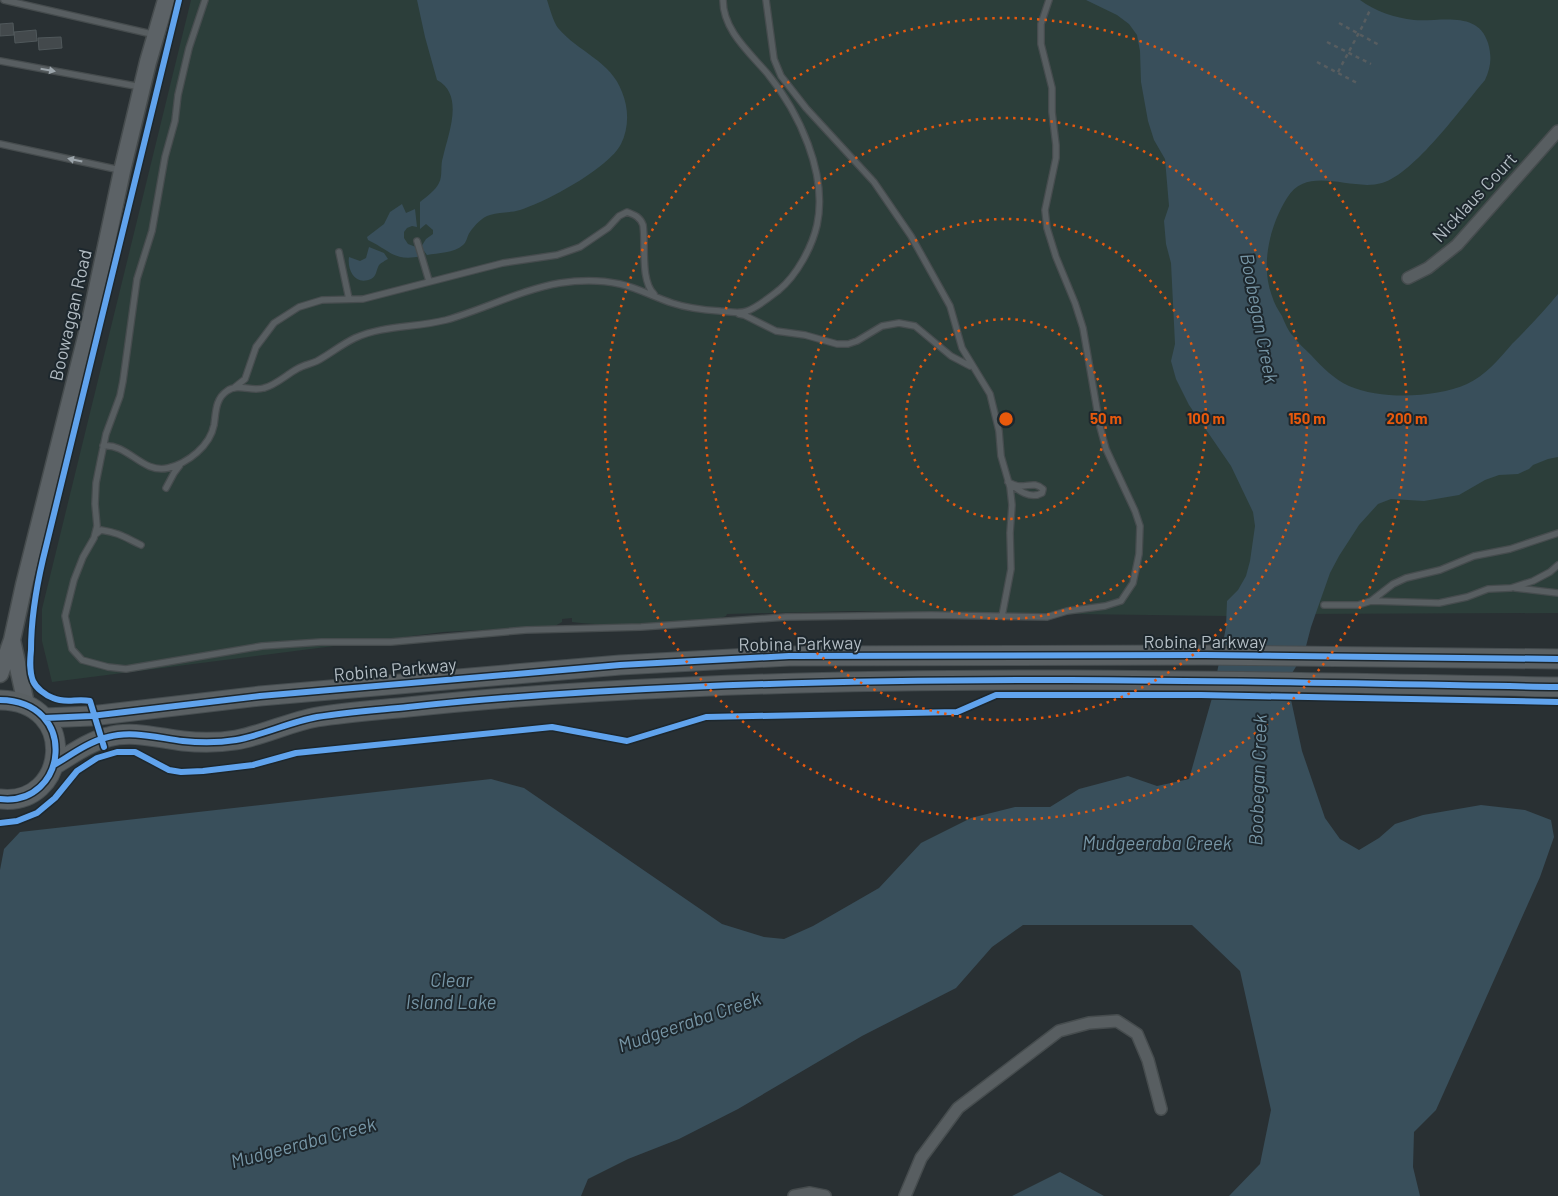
<svg xmlns="http://www.w3.org/2000/svg" width="1558" height="1196" font-family="Barlow,sans-serif">
	<style>
		.green { fill: #2c3e3a }
		.water { fill: #394f5b }
		.building { fill: #43494c; stroke: #50585b }
		.lines { fill: none; stroke-linecap: round; stroke-linejoin: round }
		.service-casing { stroke: #464c4e; stroke-width: 8 }
		.minor-casing { stroke: #464c4e; stroke-width: 14 }
		.secondary-casing { stroke: #464c4e; stroke-width: 19 }
		.primary-casing { stroke: #464d50; stroke-width: 21 }
		.path { stroke: #575d60; stroke-width: 2.5; stroke-dasharray: 4 4; stroke-linecap: butt }
		.service { stroke: #585e61; stroke-width: 5.5 }
		.minor { stroke: #585e61; stroke-width: 11 }
		.secondary { stroke: #5c6266; stroke-width: 16 }
		.primary { stroke: #5a6063; stroke-width: 19 }
		.cycleway-casing { stroke: #1d272d; stroke-width: 9 }
		.cycleway { stroke: #60a3ed; stroke-width: 6 }
		.oneway { fill: #9ca5ab }
		.ring { fill: none; stroke: #e8590c; stroke-width: 2.5; stroke-dasharray: 2.5 5 }
		.labels { text-anchor: middle; dominant-baseline: central; stroke-width: 4; stroke-linejoin: round; paint-order: stroke }
		.street-label { font-size: 18px; fill: #b3bdc4; stroke: #1d272d }
		.water-label { font-size: 19px; font-style: italic; fill: #7695a5; stroke: #1d272d }
		.centre { fill: #e8590c; stroke: #1d272d; stroke-width: 2.5 }
		.ring-label { font-size: 15px; text-anchor: middle; font-weight: bold; fill: #e8590c; stroke: #1d272d; stroke-width: 4; stroke-linejoin: round; paint-order: stroke }
	</style>
	<rect width="100%" height="100%" fill="#293033"/>
	<!-- green -->
	<path class="green" d="M191 0H1558V613L1297 614 1227 616 851 611 727 614 726 616 721 618C672 622 621 628 572 622V618L562 619V622L555 626 443 632 52 682 42 641V609Z"/>
	<!-- water -->
	<path class="water" d="M417 0H547C550 9 553 21 558 28 578 52 611 61 622 92 629 109 629 128 621 144 609 168 546 202 520 210 510 213 500 212 490 215 482 217 475 225 470 232 467 236 467 242 463 245 454 253 438 253 427 255L421 247 426 239 433 234V230L426 224 420 229V202C426 197 436 190 439 183 443 176 440 165 443 157 448 134 465 95 437 80L425 37Z
		M1086 0H1360C1375 11 1395 18 1414 20 1440 22 1478 10 1488 43 1492 57 1491 67 1485 80 1462 107 1414 174 1382 183 1351 192 1308 164 1287 198 1270 225 1260 265 1272 296 1274 303 1278 310 1282 316 1285 323 1288 331 1293 336 1298 343 1305 349 1311 355 1322 367 1334 379 1349 386 1382 400 1435 398 1467 384 1485 376 1499 359 1512 344 1528 328 1543 312 1558 294V457L1548 459 1533 465 1529 469 1518 474 1499 475 1485 480 1459 495 1424 501 1391 499 1378 504 1359 525 1339 556 1330 573 1311 627 1304 654 1287 681 1302 751 1325 818 1340 839 1359 850 1379 838 1395 824 1423 815 1481 805 1525 810 1551 820 1554 837 1540 877 1436 1110 1414 1132 1413 1167 1420 1196H1229L1260 1164 1271 1110 1240 971 1192 925H1023L992 947 956 988 862 1036 738 1109 679 1139 628 1159 588 1179 581 1196H0V870L4 849 20 832 491 779 524 788 722 924 764 937 784 939 813 926 879 888 921 843 971 818 1015 807H1050L1079 789 1128 776 1157 786 1189 779 1212 698 1226 627 1227 601 1238 590 1246 576 1250 561 1255 526 1253 512 1231 466 1189 405 1176 379 1171 361 1175 344 1171 263 1166 244 1164 221 1169 206 1165 159 1154 140 1148 121 1141 82 1140 51 1137 35 1129 24 1117 15Z
		M402 204 406 213 415 209 417 227 412 226 407 228 404 232V238L408 244 416 247 422 256C394 262 391 251 368 240L367 237 384 224 390 212Z
		M369 247 384 253 388 259C386 260 381 263 379 265 376 270 377 276 371 279 355 286 347 270 349 257L360 261 366 258Z
		M1060 1172 1104 1196H1012Z"/>
	<!-- building -->
	<path class="building" d="M13 23 14 35 0 36V24Z
		M36 30 37 41 15 43 14 32Z
		M61 37 62 48 39 50 38 38Z"/>
	<g class="lines">
		<!-- service casing -->
		<g class="service-casing">
			<path id="service" d="M4 0 156 35
				M205 0 189 48 178 95 175 121 165 157 152 231 137 279 123 381 120 396 106 434 101 458 96 483 95 504 97 526 94 538 83 557 74 580 65 616 72 649 82 660 108 667 126 669 262 646 321 642H391L526 630 641 627 786 617 931 615 1047 617 1067 611 1105 606 1121 601 1133 583 1139 554 1140 526 1135 511 1106 449 1100 427 1083 328 1075 303 1056 257 1047 228 1045 210 1056 158V145L1052 112V88L1041 44V24L1049 0
				M766 0 774 59 781 76 806 108 874 182 911 236 950 306 962 348 990 394 999 431 1001 456 1010 487 1012 505 1010 533 1011 569 1002 616
				M0 61 141 87
				M0 144 120 170
				M417 241 429 281
				M339 252 349 299
				M739 314 744 315 776 331 805 335 837 344H848L857 341 882 326 899 323 915 326 951 356 970 366
				M235 387 245 379 256 347 274 323 299 307 322 300 363 299 503 263 557 255 580 247 608 228 619 216 627 212C635 215 640 217 643 225 646 245 640 280 654 294
				M103 446C128 443 142 474 168 468 188 463 210 446 214 425 216 413 215 399 227 391 238 383 252 392 264 388 276 385 286 375 297 369 303 365 311 364 317 361 330 354 342 344 355 338 384 325 415 328 446 320 485 309 520 290 560 283 579 280 602 280 620 284 638 288 654 297 672 303 687 308 704 310 720 311 728 312 740 314 747 311 758 307 770 297 779 290 797 275 812 247 817 225 828 174 799 112 767 73 749 52 723 30 723 0
				M1008 482C1012 484 1016 486 1020 486 1030 486 1035 482 1043 489L1042 493C1030 500 1018 490 1008 482Z
				M166 488 174 473 180 465
				M96 534 101 530C120 533 124 537 141 545
				M1515 588 1558 593
				M1371 601 1393 584 1406 578 1440 570 1474 556 1510 549 1558 533
				M1324 605H1358L1371 601 1439 603 1467 597 1488 589 1511 588 1533 581 1550 572 1558 565"/>
		</g>
		<!-- minor casing -->
		<g class="minor-casing">
			<path id="minor" d="M1408 278 1428 268 1457 245 1558 131
				M794 1196 810 1193 825 1196
				M905 1196 921 1158 958 1108 1059 1031 1089 1023 1117 1021 1137 1034 1148 1060 1161 1109"/>
		</g>
		<!-- secondary casing -->
		<g class="secondary-casing">
			<path id="secondary" d="M12 640 26 704
				M0 674 12 640 24 585 91 317 122 171 148 62 166 0"/>
		</g>
		<!-- primary casing -->
		<g class="primary-casing">
			<path id="primary" d="M0 700C80 701 68 807 0 799
				M45 718 91 716 260 696 620 665 789 656 1205 655 1558 659
				M54 765C71 755 88 742 108 737 132 730 158 738 183 741 201 743 218 743 236 740 264 735 289 722 317 717 347 712 378 710 408 707 501 697 595 691 689 687 978 674 1268 682 1558 687"/>
		</g>
		<!-- path -->
		<path class="path" d="M1339 23 1379 45
			M1327 42 1371 64
			M1317 62 1359 84
			M1338 72 1362 27 1371 8"/>
		<!-- service -->
		<use href="#service" class="service"/>
		<!-- minor -->
		<use href="#minor" class="minor"/>
		<!-- secondary -->
		<use href="#secondary" class="secondary"/>
		<!-- primary -->
		<use href="#primary" class="primary"/>
		<!-- cycleway casing -->
		<g class="cycleway-casing">
			<path id="cycleway" d="M0 700C80 701 68 807 0 799
				M45 718 91 716 260 696 620 665 789 656 1205 655 1558 659
				M104 747 90 701C77 698 66 704 53 698 45 695 36 688 33 681 29 671 30 660 31 650 31 618 36 589 43 559L179 0
				M54 765C71 755 88 742 108 737 132 730 158 738 183 741 201 743 218 743 236 740 264 735 289 722 317 717 347 712 378 710 408 707 501 697 595 691 689 687 978 674 1268 682 1558 687
				M0 823 17 821 37 813 55 798 77 771 97 758 117 752H135L169 770 181 772 203 771 253 765 296 753 552 727 627 741 706 717 957 712 996 695H1201L1558 702"/>
		</g>
		<!-- cycleway -->
		<use href="#cycleway" class="cycleway"/>
	</g>
	<!-- one-way arrows -->
	<defs><path id="oneway-solid" d="M-6-.8H1V-3.2L6.5 0L1 3.2V.8H-6Z" transform="scale(1.25)"/></defs>
	<g class="oneway">
		<use href="#oneway-solid" transform="translate(48 70) rotate(10)"/>
		<use href="#oneway-solid" transform="translate(75 160) rotate(-168)"/>
	</g>
	<!-- distance rings -->
	<g class="ring">
		<circle cx="1006" cy="419" r="100"/>
		<circle cx="1006" cy="419" r="200"/>
		<circle cx="1006" cy="419" r="301"/>
		<circle cx="1006" cy="419" r="401"/>
	</g>
	<g class="labels">
		<!-- street labels -->
		<g class="street-label">
			<text transform="translate(1474 197) rotate(-47)">Nicklaus Court</text>
			<text transform="translate(70 315) rotate(-77)">Boowaggan Road</text>
			<text x="1205" y="641">Robina Parkway</text>
			<text transform="translate(800 643) rotate(-1)">Robina Parkway</text>
			<text transform="translate(395 669) rotate(-5)">Robina Parkway</text>
		</g>
		<!-- water labels -->
		<g class="water-label">
			<text transform="translate(1260 318) rotate(79)">Boobegan Creek</text>
			<text transform="translate(1257 780) rotate(-88)">Boobegan Creek</text>
			<text x="1157" y="842">Mudgeeraba Creek</text>
			<text x="451" y="979">Clear<tspan x="451" dy="22">Island Lake</tspan></text>
			<text transform="translate(689 1021) rotate(-19)">Mudgeeraba Creek</text>
			<text transform="translate(303 1142) rotate(-15)">Mudgeeraba Creek</text>
		</g>
	</g>
	<circle cx="1006" cy="419" r="8" class="centre"/>
	<g class="ring-label">
		<text x="1106" y="424">50 m</text>
		<text x="1206" y="424">100 m</text>
		<text x="1307" y="424">150 m</text>
		<text x="1407" y="424">200 m</text>
	</g>
</svg>
